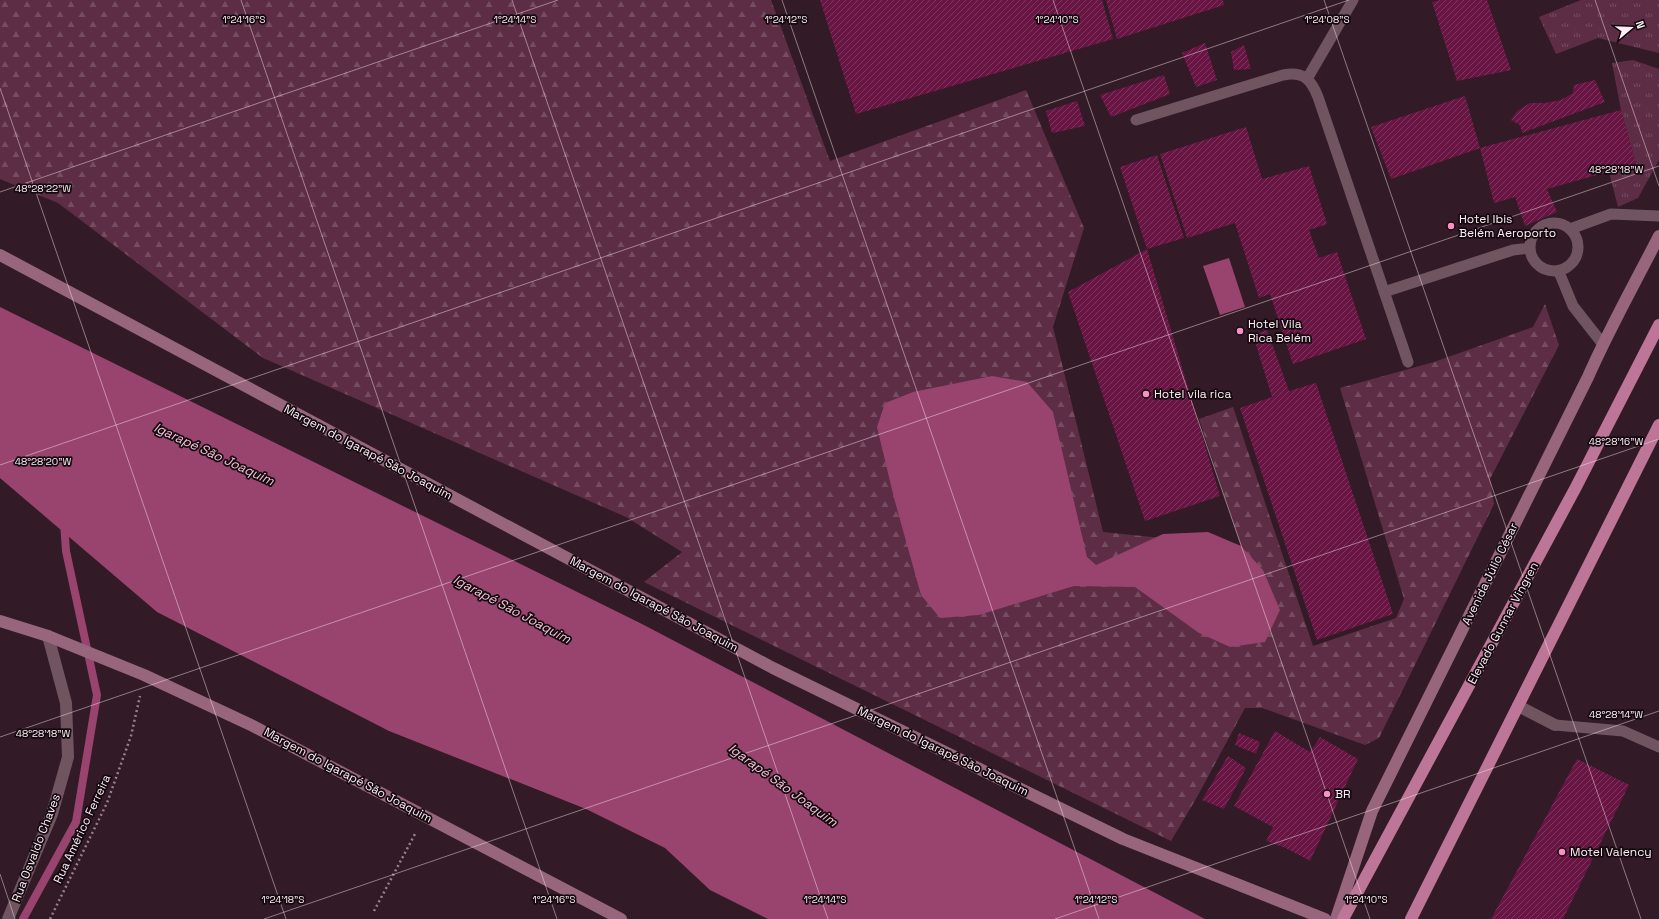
<svg xmlns="http://www.w3.org/2000/svg" width="1659" height="919" font-family="'Space Grotesk',sans-serif">
	<style>
		.grass { fill: url(#grass-tufts) }
		.forest { fill: url(#forest-firs) }
		.water { fill: #99436f }
		.lines { fill: none; stroke-linecap: round; stroke-linejoin: round }
		.stream { stroke: #99436f; stroke-width: 8 }
		.building { fill: url(#building-hatch) }
		.path { stroke: #96828b; stroke-width: 2.5; stroke-dasharray: 2 3; stroke-linecap: butt }
		.lane { stroke: #705561; stroke-width: 11 }
		.street { stroke: #705561; stroke-width: 12 }
		.secondary { stroke: #97667d; stroke-width: 12 }
		.primary { stroke: #be7698; stroke-width: 12 }
		.ticks { fill: none; stroke: #ffeef5; stroke-width: 1; stroke-opacity: 0.45 }
		.poi-dot { fill: #fc8fc3; stroke: #13090e; stroke-width: 1.5 }
		.labels { text-anchor: middle; dominant-baseline: central; stroke-width: 3.5; stroke-linejoin: round; paint-order: stroke }
		.poi-label { font-size: 12px; fill: #ffeef5; stroke: #13090e; text-anchor: start }
		.street-label { font-size: 12px; fill: #ffeef5; stroke: #13090e }
		.water-label { font-size: 13px; font-style: italic; fill: #f4c3d8; stroke: #13090e }
		.ticks-label { font-size: 10px; text-anchor: middle; fill: #ffeef5; stroke: #13090e; stroke-width: 3.5; stroke-linejoin: round; paint-order: stroke }
	</style>
	<defs>
		<pattern id="grass-tufts" width="24" height="20" patternUnits="userSpaceOnUse"><rect width="24" height="20" fill="#5d2d45"/><path d="M3 7l-1-3M5 7V3M7 7l1-3M15 17l-1-3M17 17v-4M19 17l1-3" fill="none" stroke="#754c60"/></pattern>
		<pattern id="forest-firs" width="22" height="20" patternUnits="userSpaceOnUse"><rect width="22" height="20" fill="#5d2d45"/><path d="M5 1l3.5 6h-7zM16 11l3.5 6h-7z" fill="#754c60"/></pattern>
		<pattern id="building-hatch" width="6" height="6" patternUnits="userSpaceOnUse"><rect width="6" height="6" fill="#681544"/><path d="M-1 1l2-2M0 6l6-6M5 7l2-2" fill="none" stroke="#7f3760"/></pattern>
	</defs>
	<rect width="100%" height="100%" fill="#321b26"/>
	<!-- grass -->
	<path class="grass" d="M1581 0H1659V53L1598 38 1556 54 1539 17Z
		M1633 60 1659 69V160L1638 198 1618 207 1609 172 1636 164 1621 110 1612 63Z"/>
	<!-- forest -->
	<path class="forest" d="M0 0H771L830 161 1026 90 1084 228 1053 327 1103 532 1241 546 1199 419 1233 407 1313 646 1396 618 1404 599 1340 388 1434 362 1533 327 1545 304 1559 345 1490 479 1494 504 1379 738 1365 745 1262 708H1245L1197 797 1171 841 644 582 682 552 626 517 263 358 58 203 0 179Z"/>
	<!-- water -->
	<path class="water" d="M1229 258 1245 307 1220 315 1203 266Z
		M0 307 642 624 1205 919H768L710 890 665 848 586 809 389 731 157 612 0 478Z
		M992 376 1027 382 1053 412 1087 557 1096 565 1163 534 1208 532 1241 546 1263 570 1280 610 1265 642 1230 647 1199 633 1135 587 1074 586 979 615 940 618 921 595 894 498 877 427 885 403 913 392Z"/>
	<g class="lines">
		<!-- stream -->
		<path class="stream" d="M23 919 76 822 97 695 66 551 64 523"/>
	</g>
	<!-- building -->
	<path class="building" d="M820 0H1102L1113 39 856 114Z
		M1106 0H1223L1224 5 1117 39Z
		M1440 0H1487L1511 70 1457 81 1432 2Z
		M1205 43 1217 80 1196 87 1182 53Z
		M1244 45 1251 69 1234 70 1231 52Z
		M1164 75 1170 94 1111 117 1100 95Z
		M1595 80 1605 102 1522 133 1520 125 1511 120 1517 111 1530 103H1545L1561 100 1573 93 1574 85Z
		M1465 96 1480 148 1391 179 1371 127Z
		M1077 101 1085 126 1052 133 1046 111Z
		M1621 110 1636 164 1547 189 1557 212 1525 226 1515 197 1494 203 1480 148Z
		M1246 127 1262 179 1309 166 1327 224 1309 230 1319 258 1337 252 1366 339 1293 364 1270 294 1259 298 1235 223 1187 238 1160 154Z
		M1157 155 1184 238 1147 249 1220 496 1145 521 1068 292 1147 249 1120 167Z
		M1267 330 1289 391 1316 383 1393 614 1317 640 1240 408 1272 397 1253 335Z
		M1275 731 1310 752 1320 737 1358 759 1310 861 1286 848 1266 841 1273 827 1234 806Z
		M1239 733 1260 742 1256 754 1235 745Z
		M1228 756 1246 768 1224 809 1202 800Z
		M1577 759 1629 785 1563 919H1491Z"/>
	<g class="lines">
		<!-- path -->
		<path class="path" d="M374 911 415 834
			M50 919 107 803 131 736 140 696"/>
		<!-- lane -->
		<path class="lane" d="M1307 79 1353 0
			M1136 120 1283 75C1303 71 1311 79 1318 97L1408 362
			M1530 247a24 24 0 1 1 48 0a24 24 0 1 1-48 0Z
			M1570 229 1611 214 1659 216
			M1559 272 1573 306 1602 343
			M1384 292 1513 250 1530 248
			M1555 725 1623 731 1659 747"/>
		<!-- street -->
		<path class="street" d="M1518 706 1555 725
			M8 919 52 814 68 757 66 703 48 636"/>
		<!-- secondary -->
		<path class="secondary" d="M0 255 773 668 1123 839 1325 919
			M0 621 48 636 144 675 251 725 621 919
			M1336 919 1372 811 1588 377C1609 329 1635 283 1659 236"/>
		<!-- primary -->
		<path class="primary" d="M1343 919 1576 487 1659 325
			M1411 919 1659 425"/>
	</g>
	<!-- ticks -->
	<path class="ticks" d="M241 0 557 919M512 0 828 919M782 0 1099 919M1053 0 1370 919M1324 0 1641 919M1595 0 1659 186M0 88 286 919M0 192 558 0M0 465 1349 0M0 737 1659 166M0 874 15 919M264 919 1659 439M1055 919 1659 711"/>
	<!-- markers -->
	<g class="poi-dot">
		<circle cx="1451" cy="226" r="4"/>
		<circle cx="1240" cy="331" r="4"/>
		<circle cx="1146" cy="394" r="4"/>
		<circle cx="1327" cy="794" r="4"/>
		<circle cx="1562" cy="852" r="4"/>
	</g>
	<g class="labels">
		<!-- poi labels -->
		<g class="poi-label">
			<text x="1459" y="219">Hotel Ibis<tspan x="1459" dy="14">Belém Aeroporto</tspan></text>
			<text x="1248" y="324">Hotel Vila<tspan x="1248" dy="14">Rica Belém</tspan></text>
			<text x="1154" y="394">Hotel vila rica</text>
			<text x="1335" y="794">BR</text>
			<text x="1570" y="852">Motel Valency</text>
		</g>
		<!-- street labels -->
		<g class="street-label">
			<text transform="translate(368 452) rotate(28)">Margem do Igarapé São Joaquim</text>
			<text transform="translate(1490 574) rotate(-64)">Avenida Júlio César</text>
			<text transform="translate(654 604) rotate(28)">Margem do Igarapé São Joaquim</text>
			<text transform="translate(1503 623) rotate(-62)">Elevado Gunnar Vingren</text>
			<text transform="translate(943 751) rotate(26)">Margem do Igarapé São Joaquim</text>
			<text transform="translate(348 775) rotate(28)">Margem do Igarapé São Joaquim</text>
			<text transform="translate(82 829) rotate(-65)">Rua Américo Ferreira</text>
			<text transform="translate(36 848) rotate(-69)">Rua Osvaldo Chaves</text>
		</g>
		<!-- water labels -->
		<g class="water-label">
			<text transform="translate(214 454) rotate(25)">Igarapé São Joaquim</text>
			<text transform="translate(512 609) rotate(28)">Igarapé São Joaquim</text>
			<text transform="translate(783 785) rotate(36)">Igarapé São Joaquim</text>
		</g>
	</g>
	<g class="ticks-label">
		<text x="244" y="23">1°24'16"S</text>
		<text x="515" y="23">1°24'14"S</text>
		<text x="786" y="23">1°24'12"S</text>
		<text x="1057" y="23">1°24'10"S</text>
		<text x="1327" y="23">1°24'08"S</text>
		<text x="1616" y="173">48°28'18"W</text>
		<text x="43" y="192">48°28'22"W</text>
		<text x="1616" y="445">48°28'16"W</text>
		<text x="43" y="465">48°28'20"W</text>
		<text x="1616" y="718">48°28'14"W</text>
		<text x="43" y="737">48°28'18"W</text>
		<text x="283" y="903">1°24'18"S</text>
		<text x="554" y="903">1°24'16"S</text>
		<text x="825" y="903">1°24'14"S</text>
		<text x="1096" y="903">1°24'12"S</text>
		<text x="1366" y="903">1°24'10"S</text>
	</g>
	<!-- north arrow -->
	<g transform="translate(1631 28) rotate(71)" stroke="#13090e" stroke-width="3" paint-order="stroke">
	<path d="M0-3L7 15L0 10L-7 15Z" fill="#ffeef5"/>
	<text y="-6" font-size="11" font-weight="bold" text-anchor="middle" fill="#ffeef5">N</text>
	</g>
</svg>
